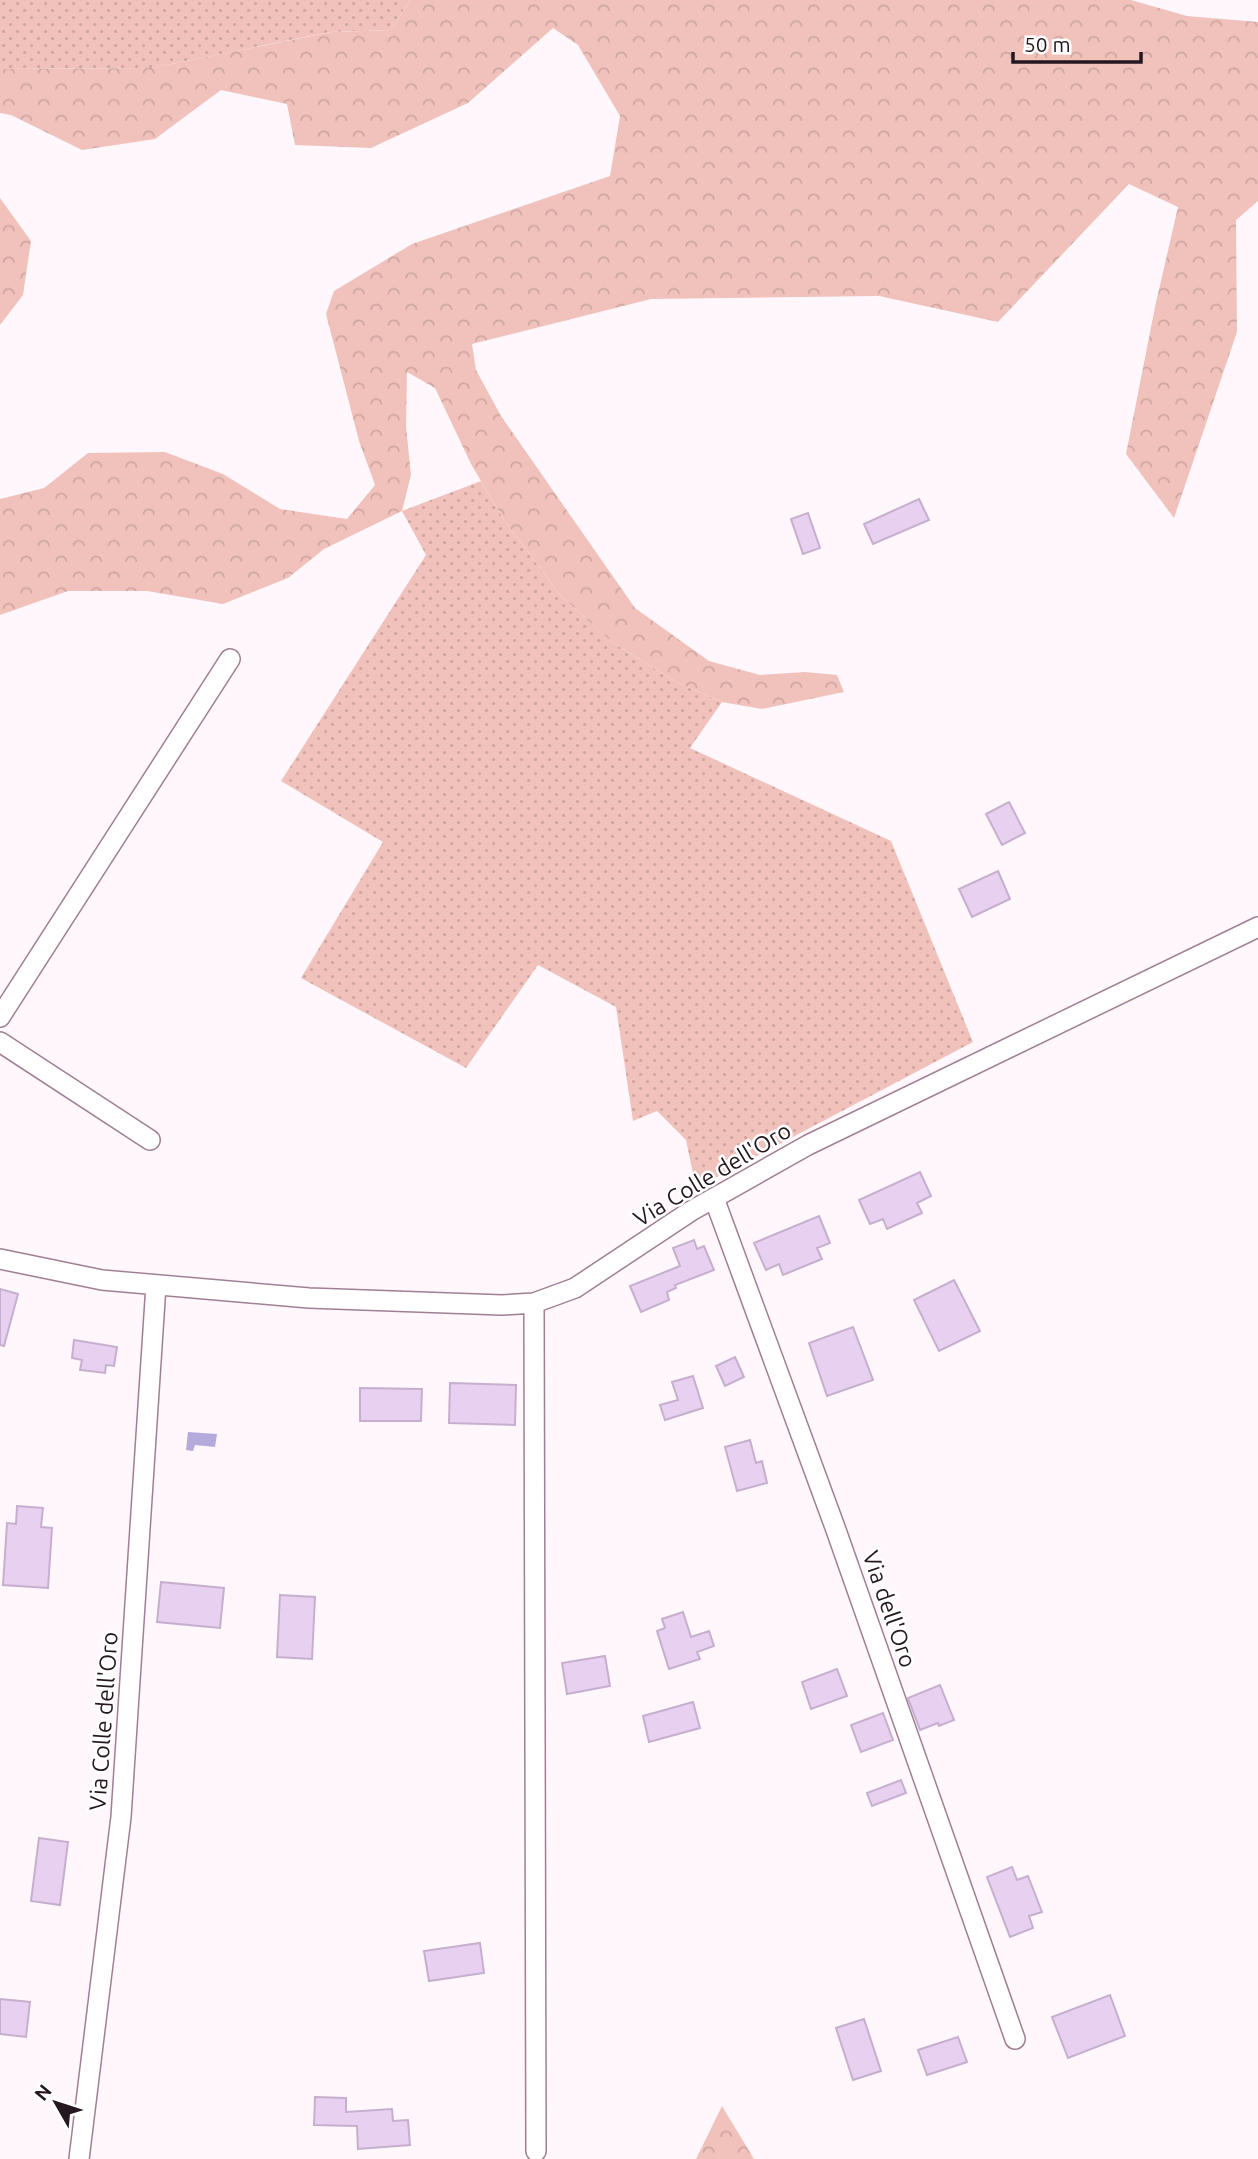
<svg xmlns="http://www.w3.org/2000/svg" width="1258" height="2159" font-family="Ubuntu,sans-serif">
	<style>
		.grass { fill: url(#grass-dots) }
		.forest { fill: url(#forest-crowns) }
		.water { fill: #b5aadc }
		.building { fill: #e8d1f0; stroke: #c6afce; stroke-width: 2 }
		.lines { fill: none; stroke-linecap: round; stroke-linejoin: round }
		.street-casing { stroke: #a07f94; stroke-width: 22 }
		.street { stroke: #fff; stroke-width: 19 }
		.labels { text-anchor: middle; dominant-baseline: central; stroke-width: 5; stroke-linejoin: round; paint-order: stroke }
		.street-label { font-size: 23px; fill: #24171f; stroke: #fff }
	</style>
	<defs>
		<pattern id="grass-dots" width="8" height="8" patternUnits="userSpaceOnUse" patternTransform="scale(1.75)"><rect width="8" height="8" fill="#f1c2bc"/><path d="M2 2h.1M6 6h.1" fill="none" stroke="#cea6a1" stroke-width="1.8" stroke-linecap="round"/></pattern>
		<pattern id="forest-crowns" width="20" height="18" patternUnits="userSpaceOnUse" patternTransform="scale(1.75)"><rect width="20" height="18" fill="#f1c2bc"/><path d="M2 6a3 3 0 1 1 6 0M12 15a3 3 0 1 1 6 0" fill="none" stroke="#cea6a1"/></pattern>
	</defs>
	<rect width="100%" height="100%" fill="#fff7fc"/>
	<!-- grass -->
	<path class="grass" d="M0 0H410L391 30 330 32 151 68 0 69Z
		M481 481 504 520 560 595 612 642 676 682 722 702 690 748 891 841 973 1042 696 1188 686 1140 657 1111 633 1121 616 1007 538 965 466 1068 301 978 383 842 281 781 426 555 402 511Z"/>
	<!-- forest -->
	<path class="forest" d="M410 0H1131L1187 16 1258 22V201L1236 220 1237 332 1174 518 1126 454 1155 307 1178 207 1129 184 998 322 879 296 651 299 472 344 476 370 501 416 635 608 709 661 760 675 805 672 837 675 844 692 762 709 722 702 676 682 612 642 560 595 504 520 471 464 435 388 407 372 406 426 411 475 402 511 324 549 288 578 223 604 147 591H68L0 615V499L44 488 88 453 165 452 223 474 280 509 347 519 375 485 359 441 326 314 334 291 412 244 610 176 620 116 578 45 553 28 468 103 371 148 295 145 287 104 221 90 155 139 82 150 11 115 0 113V69L151 68 331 32 391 30Z
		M0 198 31 241 23 295 0 325Z
		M722 2106 754 2159H696Z"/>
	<!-- water -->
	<path class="water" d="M188 1432 217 1434 215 1447 195 1445 193 1451 186 1450Z"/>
	<!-- building -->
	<path class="building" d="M919 499 929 520 873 544 864 524Z
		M808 513 820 548 803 554 791 519Z
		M1009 802 1025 833 1002 845 986 814Z
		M998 871 1010 899 972 917 959 889Z
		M920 1172 931 1196 917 1203 922 1213 887 1229 883 1219 870 1224 859 1200Z
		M819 1216 830 1243 817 1248 822 1259 783 1275 779 1264 766 1270 754 1243Z
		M694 1240 697 1249 704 1246 714 1270 675 1285 676 1288 667 1292 669 1300 641 1312 630 1286 680 1266 673 1248Z
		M954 1280 980 1331 939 1351 914 1300Z
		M0 1289 18 1294 4 1346 0 1345Z
		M853 1327 873 1380 827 1396 809 1343Z
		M74 1340 117 1347 114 1366 106 1365 105 1373 80 1370 82 1360 72 1358Z
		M735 1357 744 1377 725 1386 716 1366Z
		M693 1376 703 1408 665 1420 660 1405 678 1400 672 1382Z
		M450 1383 516 1385 515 1425 449 1423Z
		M360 1388 422 1389 421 1421H360Z
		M750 1440 756 1463 762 1461 767 1483 737 1491 725 1447Z
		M17 1506 43 1508 41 1527 52 1528 48 1588 3 1585 7 1523 16 1524Z
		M161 1582 224 1588 220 1628 157 1622Z
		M280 1595 315 1597 312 1659 277 1657Z
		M683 1612 691 1637 709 1631 714 1646 697 1652 700 1659 669 1669 657 1631 665 1628 662 1619Z
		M605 1656 610 1686 567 1694 562 1663Z
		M837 1669 847 1696 811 1709 802 1682Z
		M940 1685 954 1720 939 1726 938 1723 920 1730 908 1698Z
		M693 1702 700 1728 649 1742 643 1716Z
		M883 1713 893 1740 861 1752 851 1725Z
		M901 1780 906 1793 872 1806 867 1793Z
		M39 1838 68 1842 60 1905 31 1901Z
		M1012 1867 1017 1880 1028 1876 1042 1912 1029 1916 1033 1928 1010 1937 987 1877Z
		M480 1943 484 1973 429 1981 424 1951Z
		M1110 1995 1125 2036 1068 2058 1052 2017Z
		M0 1999 30 2002 26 2037 0 2034Z
		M864 2019 881 2071 853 2080 836 2028Z
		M958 2037 967 2062 927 2075 918 2050Z
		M315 2097 346 2098V2112L392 2109 393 2121 408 2120 410 2145 358 2149 357 2126 314 2125Z"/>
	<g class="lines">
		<!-- street casing -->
		<g class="street-casing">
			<path id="street" d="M0 1017 230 659
				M0 1042 150 1140
				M714 1198 836 1530 1015 2039
				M0 1259 102 1280 309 1298 502 1305 534 1303 575 1288 691 1211 808 1145 1258 927
				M534 1303 536 2151
				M79 2159 121 1817 156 1285"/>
		</g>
		<!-- street -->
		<use href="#street" class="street"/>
	</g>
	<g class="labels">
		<!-- street labels -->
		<g class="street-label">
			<text transform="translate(712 1174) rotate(-31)">Via Colle dell'Oro</text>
			<text transform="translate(890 1609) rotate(71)">Via dell'Oro</text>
			<text transform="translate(103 1721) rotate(-86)">Via Colle dell'Oro</text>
		</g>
	</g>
	<!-- north arrow -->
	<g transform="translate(56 2103) rotate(309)" stroke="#ffffff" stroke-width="5" paint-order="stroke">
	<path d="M0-5L12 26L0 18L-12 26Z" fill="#24171f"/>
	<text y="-10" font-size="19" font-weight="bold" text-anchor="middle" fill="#24171f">N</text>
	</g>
	<!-- scale -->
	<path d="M1013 52v10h128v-10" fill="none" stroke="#24171f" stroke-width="3.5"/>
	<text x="1024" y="52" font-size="21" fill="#24171f" stroke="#ffffff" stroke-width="5" paint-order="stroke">50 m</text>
</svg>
